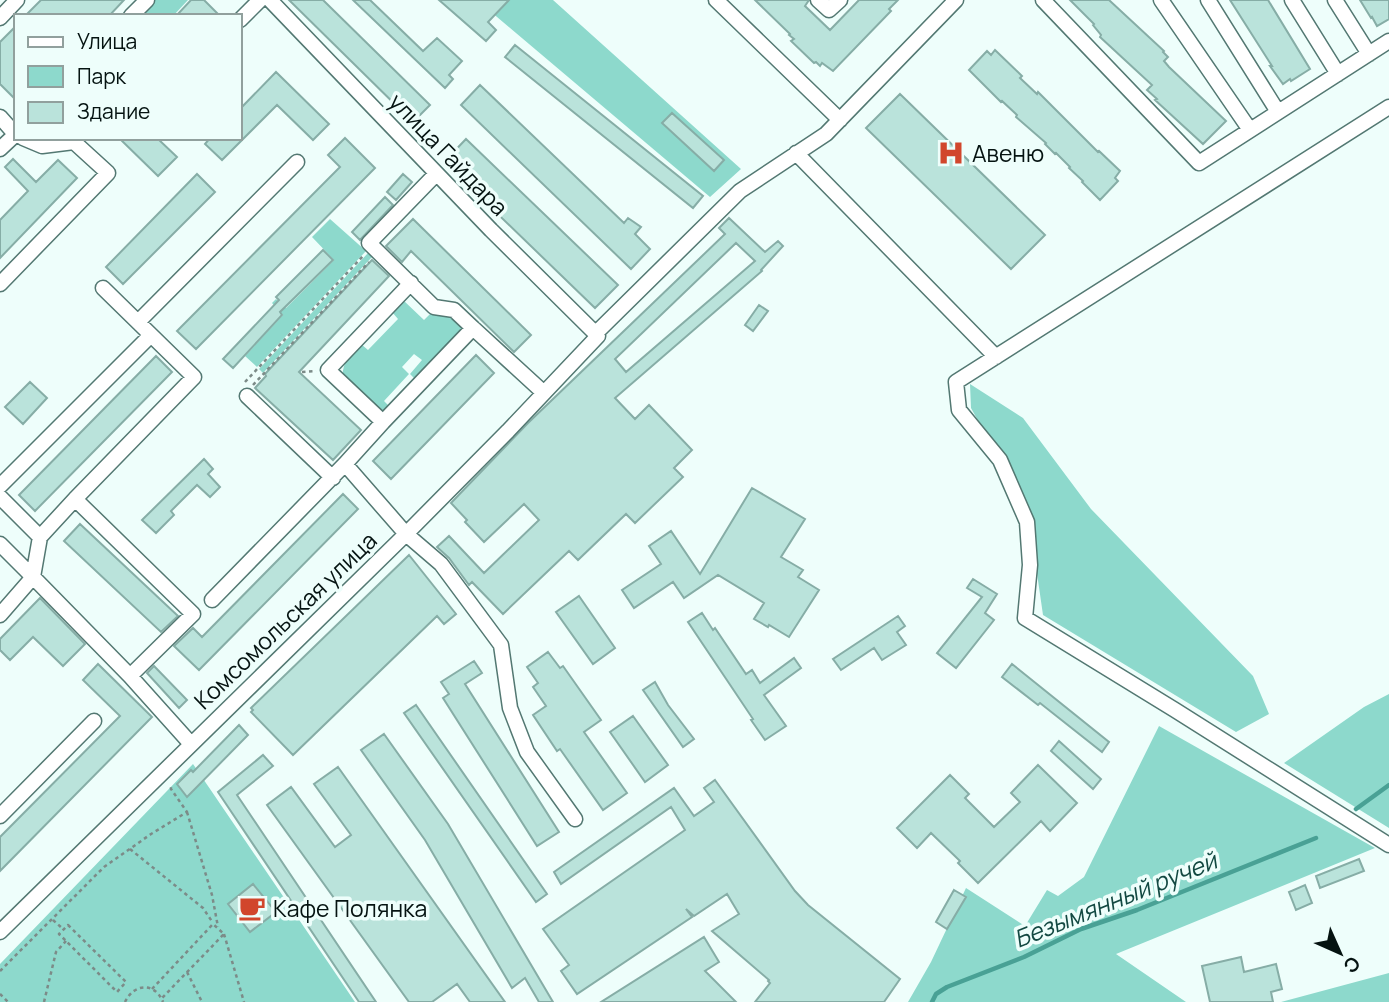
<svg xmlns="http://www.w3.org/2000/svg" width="1389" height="1002" font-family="Manrope,sans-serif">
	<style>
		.green { fill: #8dd9cc }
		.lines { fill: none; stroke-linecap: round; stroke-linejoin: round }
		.stream { stroke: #49a195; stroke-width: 4.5 }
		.building { fill: #bae3db; stroke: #86ada6; stroke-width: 2; fill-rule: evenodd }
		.minor-casing { stroke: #537872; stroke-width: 17 }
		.path { stroke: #7c8b88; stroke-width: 2.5; stroke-dasharray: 3.5 3.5; stroke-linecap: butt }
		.minor { stroke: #fff; stroke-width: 14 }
		.labels { text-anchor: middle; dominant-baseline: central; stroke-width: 7; stroke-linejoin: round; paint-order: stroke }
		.poi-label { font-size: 23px; fill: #051311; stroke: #eefefb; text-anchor: start }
		.street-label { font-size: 23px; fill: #051311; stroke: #eefefb }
		.water-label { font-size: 24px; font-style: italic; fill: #134942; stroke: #eefefb }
	</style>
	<rect width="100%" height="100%" fill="#eefefb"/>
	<!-- green -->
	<path class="green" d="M155 0H188L173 16H140Z
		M477 0H553L741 169 710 197Z
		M330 219 366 251 257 367 245 356 283 315 272 303 276 299 286 308 334 260 312 237Z
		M368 253 372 257 263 373 259 369Z
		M403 300 424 320 431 313 450 316 463 329 416 380 410 374 422 360 414 354 402 367 409 374 384 401 391 408 382 415 343 381C341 362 349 357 361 344L368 350 398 319 392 312Z
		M970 384 1023 418 1091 509 1253 676 1269 714 1236 732 1043 615 1028 511 971 408Z
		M1389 694V828L1284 763 1364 707Z
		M1159 726 1375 848 1116 954 1186 1002H908L931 962 966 888 1025 926 1047 890 1058 896 1084 877Z
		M193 764 355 1002H0V964Z
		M1389 973V1002H1281Z"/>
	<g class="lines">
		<!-- stream -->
		<path class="stream" d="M1356 809 1389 785
			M932 1002 936 994 947 987 1024 957 1081 929 1137 910 1316 838"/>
	</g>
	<!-- building -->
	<path class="building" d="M41 0H124L109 16H25Z
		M191 0H204L220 16H176Z
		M289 0H323L430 105 413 122Z
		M353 0H370L423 51 437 38 462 61 449 75 453 79 445 88Z
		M439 0H509L488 22 496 30 486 41Z
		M755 0H809L805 6 830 30 859 0H898L889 9 891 11 833 71 822 63 820 66 816 62 814 63 791 41 794 39 789 35 790 34Z
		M1070 0H1109L1164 51 1163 52 1168 57 1164 61 1169 67 1226 121 1203 144 1155 100 1157 99 1147 90 1152 85 1100 37 1101 35 1093 25 1094 24Z
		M1230 0H1268L1310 69 1291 81 1290 79 1283 84 1270 66H1272Z
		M1360 0H1389V19L1377 26 1372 17 1371 18Z
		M16 26V100L0 84V42Z
		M515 45 703 196 693 208 505 57Z
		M995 50 1022 76 1020 78 1037 94 1038 92 1098 152 1099 151 1120 171 1115 178 1118 181 1100 200 1082 182 1083 181 1069 168 1070 167 1056 153 1055 154 1045 144 1046 143 1016 117 1017 115 1002 101 1001 102 969 70 987 51 991 55Z
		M276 72 329 124 313 140 277 105 222 160 205 144 210 138H240V109Z
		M480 85 624 223 628 218 641 227 635 234 650 249 631 269 461 105Z
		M900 94 1045 235 1011 269 866 128Z
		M672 113 724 160 714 171 662 123Z
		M119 138H157L177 157 158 176Z
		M345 138 375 168 196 349 177 331 340 167 328 155Z
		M466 139 618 285 595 308 444 162Z
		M13 159 36 182 58 160 77 178 0 258V220L28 191 5 167Z
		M197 174 215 192 123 284 106 267Z
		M403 174 412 182 396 200 387 192Z
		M385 197 393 205 360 240 352 232Z
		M729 218 765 252 778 241 783 246 761 270 762 271 615 398 635 419 649 405 692 450 674 468 683 477 635 523 626 514 578 560 569 551 503 614 472 582 469 585 449 558 437 547 449 536 484 573 539 520 524 504 484 542 465 522 467 520 451 503 528 423 725 234 719 228ZM736 243 755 261 626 372 615 359Z
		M413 219 531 335 514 352 411 251 402 262 386 246Z
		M323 250 333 260 280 312 282 315 233 368 223 359 279 300 276 297Z
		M372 260 389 276 299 372 361 430 333 460 255 388 266 376 265 374Z
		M759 305 768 311 753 331 745 325Z
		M476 355 494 373 391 479 373 461Z
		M156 356 172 372 35 511 19 495Z
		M30 382 47 398 23 424 5 407Z
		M204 459 213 469 208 474 220 487 210 497 197 485 171 511 174 515 156 533 142 520Z
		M752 488 805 519 781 557 803 570 798 577 819 590 789 637 769 625 768 627 754 619 764 603 718 575 684 598 673 582 634 608 622 590 661 564 649 546 671 531 700 574Z
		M343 494 358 509 199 670 174 646 193 628 202 637Z
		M80 524 178 616 161 632 64 541Z
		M409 555 456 614 444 624 437 616 293 755 251 712 253 710 251 708Z
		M973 579 997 594 985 613 994 620 956 668 937 653 982 597 967 588Z
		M579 596 615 648 593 664 556 612Z
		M40 598 85 644 63 666 33 637 10 660 0 650V639Z
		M702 613 713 630 715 628 746 674 752 670 760 683 794 658 801 668 764 695 786 726 765 740 751 720 753 719 688 622Z
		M898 616 905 626 897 632 906 645 882 660 874 648 841 670 833 659Z
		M548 652 560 668 563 666 601 720 584 732 627 793 603 810 560 749 557 751 533 715 546 706 533 687 538 683 527 667Z
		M474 661 482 673 465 684 559 832 537 846 443 698 449 694 441 682Z
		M98 664 152 717 0 871V837L120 716 83 680Z
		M1012 664 1109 742 1102 752 1040 703 1038 705 1002 677Z
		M154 666 187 700 179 708 147 673Z
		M655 682 668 705 694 739 683 747 643 690Z
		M416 705 547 894 536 902 404 713Z
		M633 716 668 765 645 782 610 732Z
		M239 725 248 735 187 797 177 784 191 770 193 772Z
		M384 734 448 824 553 1002H539L525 978 512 988 425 840 361 750Z
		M1059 741 1101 779 1093 789 1051 751Z
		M263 755 273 766 237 795 376 1002H359L218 792Z
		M1038 765 1077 803 1050 831 1041 821 978 883 958 863 960 861 931 833 917 848 897 828 950 775 969 794 965 798 994 827 1020 802 1011 793Z
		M338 767 505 1002H470L457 984 432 1002H409L267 805 291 787 335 847 351 835 314 784Z
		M715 780 795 891 808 905 900 979 884 1002H755L770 983 768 981 769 980 712 931 739 914 727 894 694 916 686 909 692 917 577 994 561 971 569 965 543 929 685 830 671 807 561 884 554 872 674 788 694 816 714 802 704 788Z
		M1359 859 1364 871 1320 888 1316 876Z
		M253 884 276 912 250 932 228 904Z
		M1305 885 1312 903 1296 910 1289 892Z
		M954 890 966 897 947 929 936 922Z
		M704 937 719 962 705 971 736 1002H601Z
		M1241 957 1244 972 1276 964 1282 989 1271 992 1273 1002H1210L1202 966Z"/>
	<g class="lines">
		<!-- minor casing -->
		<g class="minor-casing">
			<path id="minor" d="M716 0 840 120
				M818 0 829 10 840 0
				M1043 0 1199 163 1389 41
				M1161 0 1250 130
				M1208 0 1278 112
				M1292 0 1338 74
				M1335 0 1369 54
				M131 16 147 0
				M0 18 17 0
				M240 20 260 0
				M1389 107 956 382 959 410 1000 460 1027 522 1030 565 1025 618 1175 710 1389 845
				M0 117 16 135
				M0 149 16 134
				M796 153 996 357
				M436 174 369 243 434 307 454 310 473 328
				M0 284 108 173 74 142 42 146 23 138
				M103 288 194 377 75 499 40 537 33 577 130 676 191 744
				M138 322 297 162
				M595 334 740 191 826 134 956 0
				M247 396 333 478
				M383 422 328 370 411 283
				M345 464 406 534 441 564 501 645 510 708 527 752 575 819
				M0 486 151 335
				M0 497 40 537
				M75 499 193 614 130 676
				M0 544 33 577 0 615
				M212 600 345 464 383 422 473 328 544 393
				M0 816 94 721
				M0 932 406 534 508 431 598 336 491 230 270 0"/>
		</g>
		<!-- path -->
		<path class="path" d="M302 372 316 371
			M245 382 363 256
			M253 385 369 262
			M187 812 212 895 218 927
			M130 849 203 908 213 923
			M53 920 63 929
			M68 925 126 982 117 992 59 934Z
			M224 934 244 1002
			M0 971 104 867 151 834 187 812 171 789V784
			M187 972 202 1002
			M152 989 213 924 224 934 162 998
			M0 994 8 1002
			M44 1002 56 952 66 941
			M125 1002C134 983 155 982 163 1002"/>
		<!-- minor -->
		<use href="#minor" class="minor"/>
	</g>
	<!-- icons -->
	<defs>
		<g id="hospital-bare" transform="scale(2.1)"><path d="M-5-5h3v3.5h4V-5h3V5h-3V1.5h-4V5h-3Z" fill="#d1462c" stroke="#eefefb" stroke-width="2.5" paint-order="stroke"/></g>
		<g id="cafe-bare" transform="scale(2.1)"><path d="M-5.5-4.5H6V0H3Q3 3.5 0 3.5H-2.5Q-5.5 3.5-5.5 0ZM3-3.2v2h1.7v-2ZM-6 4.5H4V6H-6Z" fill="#d1462c" stroke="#eefefb" stroke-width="2.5" paint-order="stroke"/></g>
	</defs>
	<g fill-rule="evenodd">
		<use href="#hospital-bare" x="951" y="153"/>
		<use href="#cafe-bare" x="252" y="908"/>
	</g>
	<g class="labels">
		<!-- poi labels -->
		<g class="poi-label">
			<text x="972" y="153">Авеню</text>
			<text x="273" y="908">Кафе Полянка</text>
		</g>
		<!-- street labels -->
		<g class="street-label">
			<text transform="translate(449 154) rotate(46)">улица Гайдара</text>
			<text transform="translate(285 620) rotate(-44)">Комсомольская улица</text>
		</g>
		<!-- water labels -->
		<g class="water-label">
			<text transform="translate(1115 899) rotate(-22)">Безымянный ручей</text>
		</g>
	</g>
	<!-- legend -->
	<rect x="14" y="14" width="228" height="126" fill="#eefefb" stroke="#91a09d" stroke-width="2"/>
	<rect x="28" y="37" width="35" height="10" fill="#ffffff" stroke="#91a09d" stroke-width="2"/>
	<text x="77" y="49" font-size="21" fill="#051311">Улица</text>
	<rect x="28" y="66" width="35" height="21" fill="#8dd9cc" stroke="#91a09d" stroke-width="2"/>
	<text x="77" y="84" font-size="21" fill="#051311">Парк</text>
	<rect x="28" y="102" width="35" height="21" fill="#bae3db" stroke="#91a09d" stroke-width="2"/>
	<text x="77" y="119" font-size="21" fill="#051311">Здание</text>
	<!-- north arrow -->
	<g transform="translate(1340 953) rotate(135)" stroke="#eefefb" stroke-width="5" paint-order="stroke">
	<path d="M0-5L12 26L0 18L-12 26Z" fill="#051311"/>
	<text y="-10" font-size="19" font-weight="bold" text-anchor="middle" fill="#051311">С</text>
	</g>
</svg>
